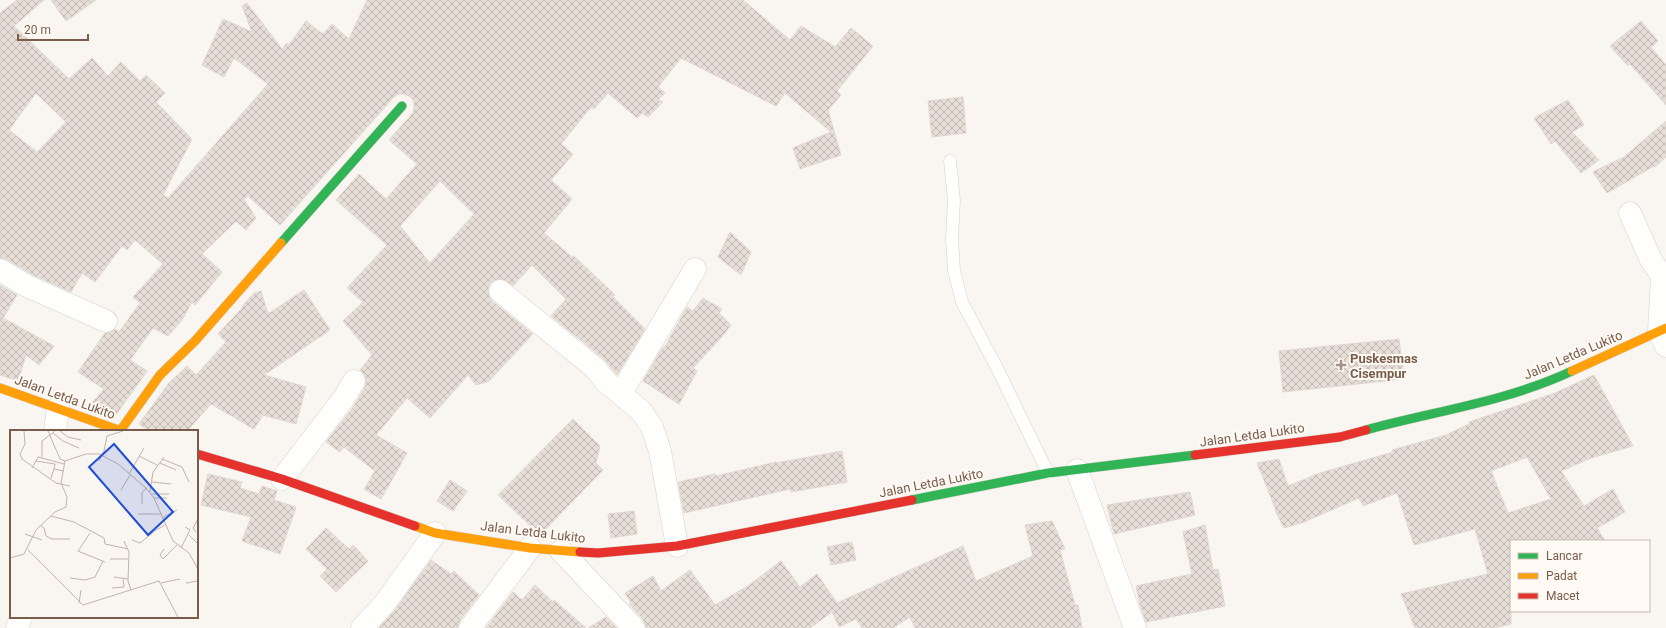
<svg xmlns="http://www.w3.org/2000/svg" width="1666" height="628" font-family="Roboto,sans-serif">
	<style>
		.building { fill: url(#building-cross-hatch); stroke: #e2d8d2; fill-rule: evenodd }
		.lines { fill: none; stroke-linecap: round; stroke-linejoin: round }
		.lane-casing { stroke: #d7d1cb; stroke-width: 13 }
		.street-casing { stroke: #d7d1cb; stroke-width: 23 }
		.fast-casing { stroke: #d9d2cb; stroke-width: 10 }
		.slow-casing { stroke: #d9d2cb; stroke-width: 10 }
		.jam-casing { stroke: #d9d2cb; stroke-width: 10 }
		.lane { stroke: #fefefd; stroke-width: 12 }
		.street { stroke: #fefefd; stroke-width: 22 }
		.fast { stroke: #30b455; stroke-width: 9 }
		.slow { stroke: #ff9f0a; stroke-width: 9 }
		.jam { stroke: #e5322d; stroke-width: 9 }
		.poi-dot { fill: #a69286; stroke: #fffaf3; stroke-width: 1.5 }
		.labels { text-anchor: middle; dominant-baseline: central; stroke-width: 4; stroke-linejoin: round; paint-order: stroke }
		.street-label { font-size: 13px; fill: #7a5c4d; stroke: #fffaf3 }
		.poi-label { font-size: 13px; font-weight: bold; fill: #7a5c4d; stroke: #fffaf3; text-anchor: start }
		.inset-road { fill: none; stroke: #c2b3aa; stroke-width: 1 }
		.view { fill: #1d4ed8; fill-opacity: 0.15; stroke: #1d4ed8; stroke-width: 2 }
		.inset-edge { fill: none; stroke: #7a5c4d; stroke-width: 2 }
	</style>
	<defs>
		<pattern id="building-cross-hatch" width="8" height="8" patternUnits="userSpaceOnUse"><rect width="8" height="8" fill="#e6ded7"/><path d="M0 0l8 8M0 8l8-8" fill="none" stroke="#bfb7b1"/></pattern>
	</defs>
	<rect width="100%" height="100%" fill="#f9f5f0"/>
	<!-- building -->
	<path class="building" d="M17 0H44L14 26 69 79 92 58 108 76 121 62 140 81 146 75 165 93 156 102 192 139 163 195 168 198 268 84 234 58 224 77 202 65 223 19 252 32 242 6 247 3 282 49 287 43 289 45 306 21 323 34 332 24 349 39 367 0H743L790 40 801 26 835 47 851 28 873 46 837 91 841 95 828 110 841 155 800 169 793 148 831 132 785 93 776 106 681 58 658 87 665 93 658 100 663 102 648 117 642 113 637 118 608 93 594 109 591 107 561 144 573 154 551 180 572 199 544 233 572 257 574 256 615 295 613 297 645 329 617 375 603 358 551 316 566 299 532 265 513 286 502 279 495 280 490 283 488 289 489 296 492 301 533 334 489 381 476 385 468 375 430 418 407 398 376 435 407 453 381 499 364 489 375 471 344 447 340 452 326 442 354 406 365 387 366 381 365 375 360 370 372 355 343 321 363 302 347 288 387 245 336 200 359 174 386 199 417 164 389 140 412 114 414 109V102L411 97 404 94H398L393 98 280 225 248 196 244 199 256 218 246 230 236 221 202 254 222 272 195 305 192 302 182 320 168 336 153 328 130 360 147 371 115 416 93 408 90 405 104 389 78 372 105 333 113 331 115 329 119 332 140 303 133 297 163 264 135 240 127 250 122 246 95 282 82 273 71 292 33 275 6 259 0 258V13ZM36 93 66 122 37 152 9 130ZM440 181 474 214 430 263 400 226Z
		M51 0H96L66 21Z
		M1641 21 1658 41 1651 47 1666 65V105L1630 64 1628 66 1610 46Z
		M963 97 966 133 932 137 928 101Z
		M1568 100 1584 125 1572 132 1599 160 1581 173 1555 141 1551 144 1534 118Z
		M1666 121V157L1655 167 1654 166 1607 193 1593 172 1624 157Z
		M730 232 751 252 741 275 718 257Z
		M0 285 17 295 3 318 54 346 39 365 26 355 18 381 0 375Z
		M304 290 330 330 264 375 306 387 296 424 263 415 254 429 211 404 187 431H149L139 424 169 383 187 366 196 375 226 342 218 334 243 307V305L254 293 261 291 268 314Z
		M703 298 722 309 719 313 731 325 720 339 693 368 697 371 679 404 643 381 663 347 664 348 687 307 693 311Z
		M1399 339 1404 379 1283 392 1279 351Z
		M1594 375 1633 446 1591 458 1561 471 1584 506 1613 489 1625 512 1597 528 1605 541H1511V624L1494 628H1415L1401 594 1488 574 1475 529 1414 545 1397 493 1363 506 1359 498 1304 522 1284 528 1275 510H1276L1257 463 1279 459 1288 486 1320 473 1393 452 1392 450 1446 435 1469 424V422L1555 393ZM1527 457 1551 499 1508 513 1491 471Z
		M573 419 600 446 596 463 603 470 540 535 498 495Z
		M842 451 847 482 791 492 790 489 684 513 678 482 715 474 716 476 776 462V463Z
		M208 474 242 482 240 488 259 494 262 486 277 491 274 500 296 507 280 554 242 541 251 517 201 505Z
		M450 480 467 491 453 511 437 501Z
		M1190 492 1195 515 1114 534 1107 505Z
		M634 511 637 534 611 538 608 514Z
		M1052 521 1065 549 1060 550 1075 605H1078L1082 628H915L910 617 893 628H862L856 619 839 627 832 612 810 628H646L643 619 629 604 631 603 625 593 653 576 661 591 690 570 715 605 748 586 781 561 800 587 817 574 837 603 963 546 976 581 1033 556 1025 525Z
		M1205 525 1213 570 1218 569 1225 606 1146 622 1140 605 1136 586 1192 574 1183 532Z
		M326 528 349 549 353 545 368 561 336 592 320 576 327 569 306 549Z
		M852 542 856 560 831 565 827 547Z
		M431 560 451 574 454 571 479 595 460 620 458 628H379L395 610Z
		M535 585 553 602 554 600 586 628H486L513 592 522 600Z
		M606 617 617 628H588Z"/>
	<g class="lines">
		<!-- lane casing -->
		<g class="lane-casing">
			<path id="lane" d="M950 161 954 200 952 239 954 270 962 302 997 368 1048 473"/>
		</g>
		<!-- street casing -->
		<g class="street-casing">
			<path id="street" d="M1630 213 1651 260 1662 276 1659 331 1666 346
				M0 270 27 286 106 321
				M500 291 595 368 605 381 641 411 652 427 660 451 677 546
				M621 393 695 269
				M55 431 58 408
				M1077 470 1135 628
				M282 479 344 398 354 381
				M561 551 634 628
				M17 628 21 617
				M362 628 385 603 435 533
				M470 628 530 548"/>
		</g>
		<!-- fast casing -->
		<g class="fast-casing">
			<path id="fast" d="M281 243 402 106
				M1366 430C1435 411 1506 402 1572 371
				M912 500 1048 473 1195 455"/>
		</g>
		<!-- slow casing -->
		<g class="slow-casing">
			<path id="slow" d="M1572 371 1666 328
				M0 388 121 431
				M120 431 160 375 195 341 281 243
				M415 526 435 533 530 548 580 552"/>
		</g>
		<!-- jam casing -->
		<g class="jam-casing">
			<path id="jam" d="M197 454 282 479 415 526
				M1195 455 1340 437 1366 430
				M580 552 598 553 677 546 912 500"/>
		</g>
		<!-- lane -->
		<use href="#lane" class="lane"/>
		<!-- street -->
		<use href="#street" class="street"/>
		<!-- fast -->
		<use href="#fast" class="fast"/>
		<!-- slow -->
		<use href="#slow" class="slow"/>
		<!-- jam -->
		<use href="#jam" class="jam"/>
	</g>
	<!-- markers -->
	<path class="poi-dot" d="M1339 359h4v4h4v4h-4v4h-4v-4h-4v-4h4z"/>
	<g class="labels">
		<!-- street labels -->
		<g class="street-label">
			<text transform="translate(1573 355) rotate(-23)">Jalan Letda Lukito</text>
			<text transform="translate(65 397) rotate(20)">Jalan Letda Lukito</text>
			<text transform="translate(1252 435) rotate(-8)">Jalan Letda Lukito</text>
			<text transform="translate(931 483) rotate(-11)">Jalan Letda Lukito</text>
			<text transform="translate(533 532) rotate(7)">Jalan Letda Lukito</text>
		</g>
		<!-- poi labels -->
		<g class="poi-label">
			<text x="1350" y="358">Puskesmas<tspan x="1350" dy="15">Cisempur</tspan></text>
		</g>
	</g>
	<!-- overview -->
	<g transform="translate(10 430)">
		<rect width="188" height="188" fill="#f9f5f0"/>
		<path class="inset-road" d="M14 1 15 14 10 24 12 29 46 53 60 56M38 1 50 29 55 31 76 24H89L108 34 136 58 144 68 163 111 179 123 188 139M50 1 58 7 71 10M43 3 53 11 69 18M129 26 147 35M32 27V11L45 1M152 29 172 37 179 52M26 31 45 34 44 39M89 31 94 21 97 6 113 1M150 33 166 40M22 38 28 27 54 34M119 44 134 18M41 48 44 39 54 41M142 52 161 54M111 60 120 45M140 62 143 42 154 27M141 64H159M144 68H157M132 74V63L136 58M128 84H151M41 86 64 92 94 108 95 114 118 119M152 88 167 80M31 96 34 98 36 106 42 109H60M186 102 183 98 188 89M80 103 68 121 95 132M15 104 32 110M179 105 188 114M122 110 130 113 146 100 155 95M114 111 119 122 118 151 121 160M171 118 180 100 175 97M154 119 150 125 153 129 167 115M18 120 73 175 149 151 168 187M0 128 14 124 26 100 45 82 56 77 57 67 51 53 55 31M100 129H118M104 147 118 149M60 148 75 150 85 147 93 131M151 153 170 149M176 153 188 151M102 158 114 157 113 149M69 173 71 160"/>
		<path class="view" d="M104 14 163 82 138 105 79 37Z"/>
		<rect width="188" height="188" class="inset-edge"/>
	</g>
	<!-- legend -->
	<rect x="1510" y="540" width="140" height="72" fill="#fffaf3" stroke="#cabbb1"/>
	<rect x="1518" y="553" width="20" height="6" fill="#30b455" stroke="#cabbb1"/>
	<text x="1546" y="560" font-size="12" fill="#7a5c4d">Lancar</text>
	<rect x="1518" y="573" width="20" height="6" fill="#ff9f0a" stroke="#cabbb1"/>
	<text x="1546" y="580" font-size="12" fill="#7a5c4d">Padat</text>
	<rect x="1518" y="593" width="20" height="6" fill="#e5322d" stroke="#cabbb1"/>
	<text x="1546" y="600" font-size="12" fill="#7a5c4d">Macet</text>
	<!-- scale -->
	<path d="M18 34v6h70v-6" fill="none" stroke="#7a5c4d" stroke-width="2"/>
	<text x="24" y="34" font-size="12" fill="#7a5c4d" stroke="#fffaf3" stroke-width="3" paint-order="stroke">20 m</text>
</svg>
